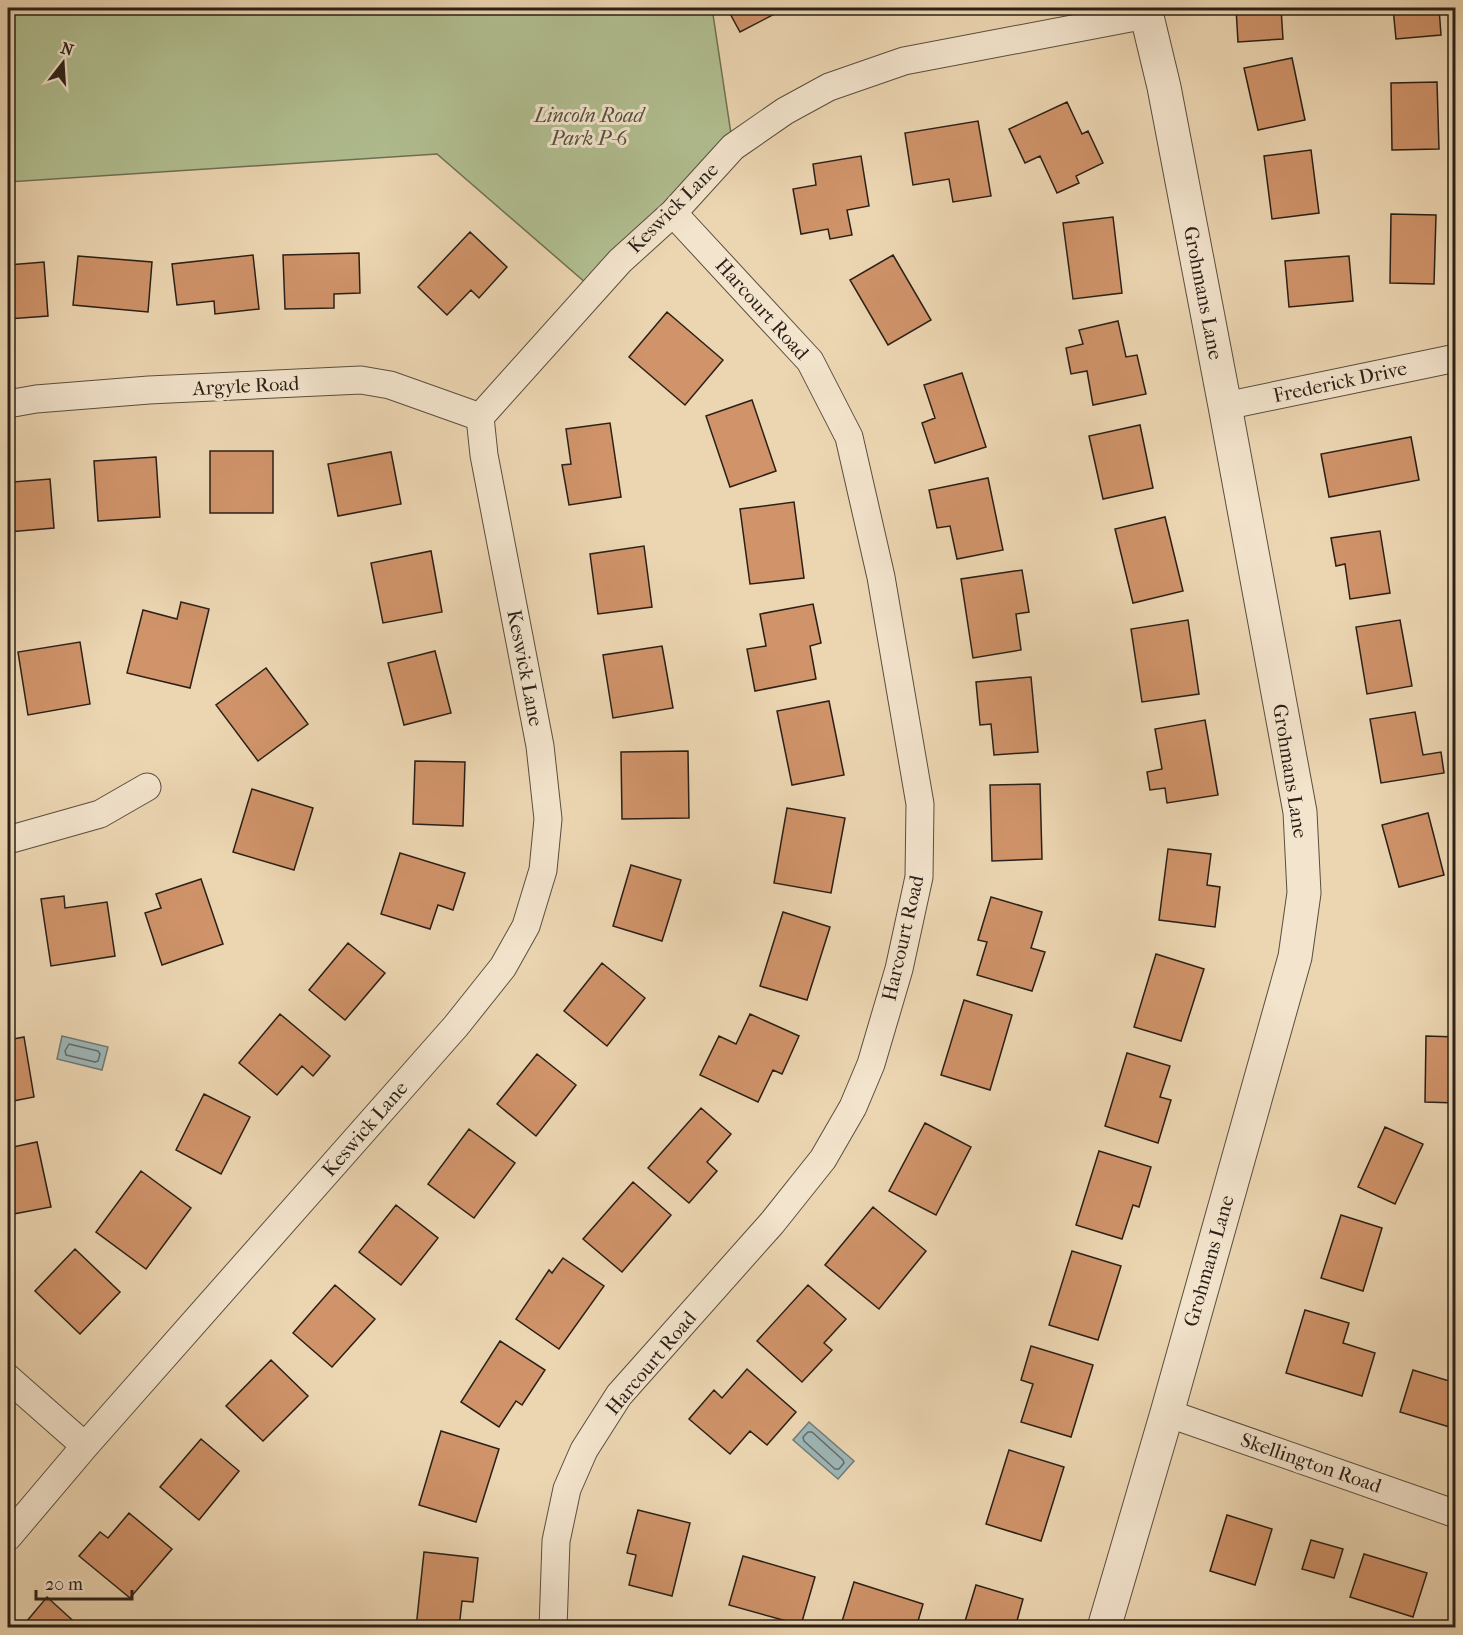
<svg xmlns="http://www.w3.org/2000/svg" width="1463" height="1635" font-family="'IM FELL French Canon',serif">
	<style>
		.green { fill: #b1bf91; stroke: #6e7054; stroke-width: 1.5 }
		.water { fill: #9db6b7; stroke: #6f7a77; stroke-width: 1.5 }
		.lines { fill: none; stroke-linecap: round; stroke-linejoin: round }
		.shore { stroke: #646b67; stroke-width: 1.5 }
		.building { fill: #d0936a; stroke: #2a2017; stroke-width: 1.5 }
		.minor-casing { stroke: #5a4e3e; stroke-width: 29 }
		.tertiary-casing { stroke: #5a4e3e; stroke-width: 35 }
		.minor { stroke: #f3e4cd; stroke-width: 27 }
		.tertiary { stroke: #f3e4cd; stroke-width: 33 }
		.labels { text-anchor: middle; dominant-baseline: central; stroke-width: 6; stroke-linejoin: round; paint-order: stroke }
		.park-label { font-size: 20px; font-style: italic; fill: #52503c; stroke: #f3e4cd }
		.street-label { font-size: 20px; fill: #2a2017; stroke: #f3e4cd }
	</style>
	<rect width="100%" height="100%" fill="#ecd6b2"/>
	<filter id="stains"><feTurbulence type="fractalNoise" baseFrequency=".00333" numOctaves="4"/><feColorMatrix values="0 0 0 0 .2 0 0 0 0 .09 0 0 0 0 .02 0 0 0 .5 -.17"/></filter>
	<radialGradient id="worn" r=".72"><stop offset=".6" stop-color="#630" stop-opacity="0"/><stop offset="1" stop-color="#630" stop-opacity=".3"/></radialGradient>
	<!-- green -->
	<path class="green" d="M8 8H712L733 147 594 290 437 154 8 182Z"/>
	<!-- water -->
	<path class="water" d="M62 1036 108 1047 102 1070 57 1059Z
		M809 1422 854 1461 838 1479 793 1440Z"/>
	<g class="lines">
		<!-- shore -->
		<path class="shore" d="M69 1044 98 1051 100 1054 98 1061 95 1062 66 1055 65 1051Z
			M808 1432H812L843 1460 844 1463 839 1469H835L804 1441 803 1437Z"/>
	</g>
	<!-- building -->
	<path class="building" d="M727 8H786L740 32Z
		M1236 8H1281L1283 39 1238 42Z
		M1393 8H1439L1441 35 1396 39Z
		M1292 58 1305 120 1258 130 1244 68Z
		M1437 82 1439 149 1392 150 1391 83Z
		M1067 102 1082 134 1088 131 1103 163 1076 176 1079 183 1057 193 1040 156 1025 163 1009 129Z
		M978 121 991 196 953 202 949 179 913 185 905 133Z
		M1311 150 1319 213 1272 219 1264 156Z
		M861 156 869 206 847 210 852 235 830 239 828 229 801 234 793 189 816 185 813 164Z
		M1391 214 1436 215 1434 284 1390 283Z
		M1113 217 1122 293 1073 299 1063 223Z
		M470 232 507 267 479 298 471 290 447 315 418 287Z
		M359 253 360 293 334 294V308L285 309 283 255Z
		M253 255 259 309 215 314 214 301 177 305 172 264Z
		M893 255 931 320 888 345 850 280Z
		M78 256 152 262 148 312 73 305Z
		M1349 256 1353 301 1289 307 1285 261Z
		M44 262 48 316 8 319V265Z
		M667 312 723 360 685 405 629 357Z
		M1118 321 1126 357 1137 355 1146 394 1093 405 1087 371 1071 374 1066 348 1083 344 1079 330Z
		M962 373 986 447 935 463 922 423 935 418 924 385Z
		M752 400 776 471 730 487 706 416Z
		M610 423 621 497 569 505 562 465 571 464 566 429Z
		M1140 425 1153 488 1103 499 1089 436Z
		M1411 437 1419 480 1329 497 1321 454Z
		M210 451H273V513H210Z
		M391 452 401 504 338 516 328 464Z
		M156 457 160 517 98 521 94 461Z
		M12 471 13 482 50 479 54 528 8 532V472Z
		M988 478 1003 550 957 559 950 526 937 528 929 490Z
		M794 502 804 578 750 584 740 509Z
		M1165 517 1183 591 1133 603 1115 529Z
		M1380 531 1390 593 1350 599 1345 564 1336 566 1331 538Z
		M644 546 652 607 598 614 590 554Z
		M431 551 442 612 383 623 371 563Z
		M1022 570 1029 612 1016 614 1021 650 973 658 961 579Z
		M181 602 209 609 190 688 127 673 143 610 177 619Z
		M813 604 821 643 810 646 816 679 755 691 747 649 766 646 760 614Z
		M1188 620 1199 694 1142 702 1131 629Z
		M1400 620 1412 686 1367 694 1356 627Z
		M80 642 90 704 28 715 18 652Z
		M662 646 673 708 613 718 603 655Z
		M435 651 451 713 404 725 388 663Z
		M266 668 308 724 258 761 216 705Z
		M1031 677 1038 752 994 755 991 724 980 725 976 682Z
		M829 701 844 775 792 785 777 711Z
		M1415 712 1423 755 1441 752 1444 773 1381 783 1370 719Z
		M1205 720 1218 795 1167 803 1165 788 1150 790 1147 772 1162 769 1155 729Z
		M688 751 689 818 622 819 621 752Z
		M415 761 465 762 463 826 413 824Z
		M1040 784 1042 859 992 861 990 785Z
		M252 789 313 808 294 870 233 852Z
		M787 808 845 818 831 893 774 883Z
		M1428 813 1444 875 1399 887 1382 825Z
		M1168 849 1211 854 1207 885 1220 887 1215 927 1159 920Z
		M400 853 465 873 453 910 438 905 430 929 381 914Z
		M631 865 681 880 662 941 613 926Z
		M201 879 223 944 162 965 145 913 161 908 156 894Z
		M64 896 65 908 107 902 115 956 51 966 41 899Z
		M991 897 1042 912 1031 948 1045 952 1032 991 977 975 987 942 978 940Z
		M783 912 830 927 807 1000 760 986Z
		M348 943 385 973 345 1020 309 990Z
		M1156 954 1204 969 1181 1041 1134 1027Z
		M602 963 645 998 607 1046 564 1011Z
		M964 1000 1012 1015 990 1090 941 1075Z
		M280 1014 330 1056 313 1076 302 1066 277 1095 239 1063Z
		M750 1014 799 1036 782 1074 773 1070 758 1102 700 1075 719 1036 736 1044Z
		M1426 1036 1456 1037V1103L1425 1102Z
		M24 1037 34 1097 8 1102V1040Z
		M1127 1053 1170 1066 1160 1097 1171 1100 1158 1143 1105 1126Z
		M537 1054 576 1085 536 1136 497 1104Z
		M204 1094 250 1117 221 1174 176 1150Z
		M701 1108 731 1134 707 1162 717 1171 689 1203 648 1168Z
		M925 1123 971 1147 936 1215 889 1191Z
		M1385 1127 1423 1144 1395 1204 1358 1187Z
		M469 1129 515 1163 474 1218 428 1184Z
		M37 1142 51 1207 8 1215V1148Z
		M1099 1151 1151 1167 1139 1207 1133 1205 1122 1239 1076 1225Z
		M141 1171 191 1208 146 1269 96 1232Z
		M633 1182 671 1215 622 1272 583 1239Z
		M396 1205 438 1238 401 1285 359 1252Z
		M873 1207 926 1251 879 1309 825 1265Z
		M1341 1215 1382 1228 1363 1291 1321 1278Z
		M75 1249 120 1292 80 1334 35 1291Z
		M1072 1251 1121 1266 1098 1340 1049 1325Z
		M563 1258 604 1286 559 1349 516 1319 549 1270 552 1273Z
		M335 1285 375 1319 332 1367 293 1333Z
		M808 1285 846 1319 824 1343 832 1350 802 1382 757 1341Z
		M1305 1310 1349 1323 1343 1343 1375 1353 1362 1396 1286 1373Z
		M500 1341 545 1370 522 1405 516 1401 499 1427 461 1402Z
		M1031 1346 1093 1365 1071 1437 1021 1422 1033 1384 1021 1380Z
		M271 1360 308 1396 263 1441 226 1406Z
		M747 1369 796 1412 767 1445 750 1431 730 1454 689 1419 714 1390 722 1398Z
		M1413 1370 1456 1383V1429L1400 1412Z
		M441 1431 499 1449 476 1522 419 1505Z
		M201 1439 239 1471 199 1520 160 1487Z
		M1009 1450 1064 1467 1041 1541 986 1524Z
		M638 1510 690 1523 672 1596 629 1585 636 1555 627 1553Z
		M129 1513 172 1549 130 1598 79 1556 100 1532 108 1538Z
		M1227 1515 1272 1529 1255 1585 1210 1571Z
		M1311 1540 1343 1549 1334 1578 1302 1569Z
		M424 1552 478 1558 473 1602 462 1601 459 1628H416Z
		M1364 1554 1427 1573 1413 1617 1350 1597Z
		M743 1556 815 1577 801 1625 729 1605Z
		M854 1582 923 1604 916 1628H840Z
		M976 1585 1023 1599 1015 1628H963Z
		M47 1597 81 1628H21Z"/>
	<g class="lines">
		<!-- minor casing -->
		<g class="minor-casing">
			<path id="minor" d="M8 404 36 399 149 390 361 380 390 385 480 417
				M1225 406 1456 358
				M8 840 100 814 147 787
				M8 1378 85 1446
				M1167 1413 1456 1514
				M8 1537 85 1446 456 1026 503 967 526 926 543 870 548 819 540 746 484 455 480 417 620 261 673 213 733 147 785 111 829 87 904 61 1146 15
				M553 1628 556 1541 567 1489 584 1450 619 1395 772 1223 823 1159 853 1107 871 1064 899 969 919 877 920 804 881 577 849 437 810 361 673 213"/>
		</g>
		<!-- tertiary casing -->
		<g class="tertiary-casing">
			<path id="tertiary" d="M1104 1628 1167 1413 1295 957 1304 893 1300 812 1225 406 1164 87 1145 8"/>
		</g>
		<!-- minor -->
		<use href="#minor" class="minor"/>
		<!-- tertiary -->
		<use href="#tertiary" class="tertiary"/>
	</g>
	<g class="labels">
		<!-- park labels -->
		<g class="park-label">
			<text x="589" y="115">Lincoln Road<tspan x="589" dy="23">Park P-6</tspan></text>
		</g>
		<!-- street labels -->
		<g class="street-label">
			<text transform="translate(673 208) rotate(-45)">Keswick Lane</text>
			<text transform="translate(1203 293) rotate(79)">Grohmans Lane</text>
			<text transform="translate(762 309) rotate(48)">Harcourt Road</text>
			<text transform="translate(1340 382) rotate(-12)">Frederick Drive</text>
			<text transform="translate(246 386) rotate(-3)">Argyle Road</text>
			<text transform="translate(525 668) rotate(79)">Keswick Lane</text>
			<text transform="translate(1290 771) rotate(81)">Grohmans Lane</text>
			<text transform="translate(903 938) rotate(-77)">Harcourt Road</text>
			<text transform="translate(365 1129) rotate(-49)">Keswick Lane</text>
			<text transform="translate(1209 1261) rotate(-74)">Grohmans Lane</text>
			<text transform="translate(651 1363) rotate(-50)">Harcourt Road</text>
			<text transform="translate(1311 1463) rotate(19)">Skellington Road</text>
		</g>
	</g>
	<!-- margin -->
	<rect width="1463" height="1635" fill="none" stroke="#ecd6b2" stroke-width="30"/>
	<rect x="9" y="9" width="1445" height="1617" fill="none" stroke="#2a2017" stroke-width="3"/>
	<rect x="15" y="15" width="1433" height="1605" fill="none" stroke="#2a2017" stroke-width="1.5"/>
	<!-- north arrow -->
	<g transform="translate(63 63) rotate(17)" stroke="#f3e4cd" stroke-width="4.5" paint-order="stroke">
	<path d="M0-4.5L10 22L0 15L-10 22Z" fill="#2a2017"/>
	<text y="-9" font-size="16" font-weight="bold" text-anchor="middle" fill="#2a2017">N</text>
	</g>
	<!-- scale -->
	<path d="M36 1590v9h96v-9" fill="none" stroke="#2a2017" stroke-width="3"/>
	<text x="45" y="1590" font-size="18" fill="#2a2017" stroke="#f3e4cd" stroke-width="4.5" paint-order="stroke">20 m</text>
	<rect width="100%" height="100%" filter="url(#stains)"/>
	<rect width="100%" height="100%" fill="url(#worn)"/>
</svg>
